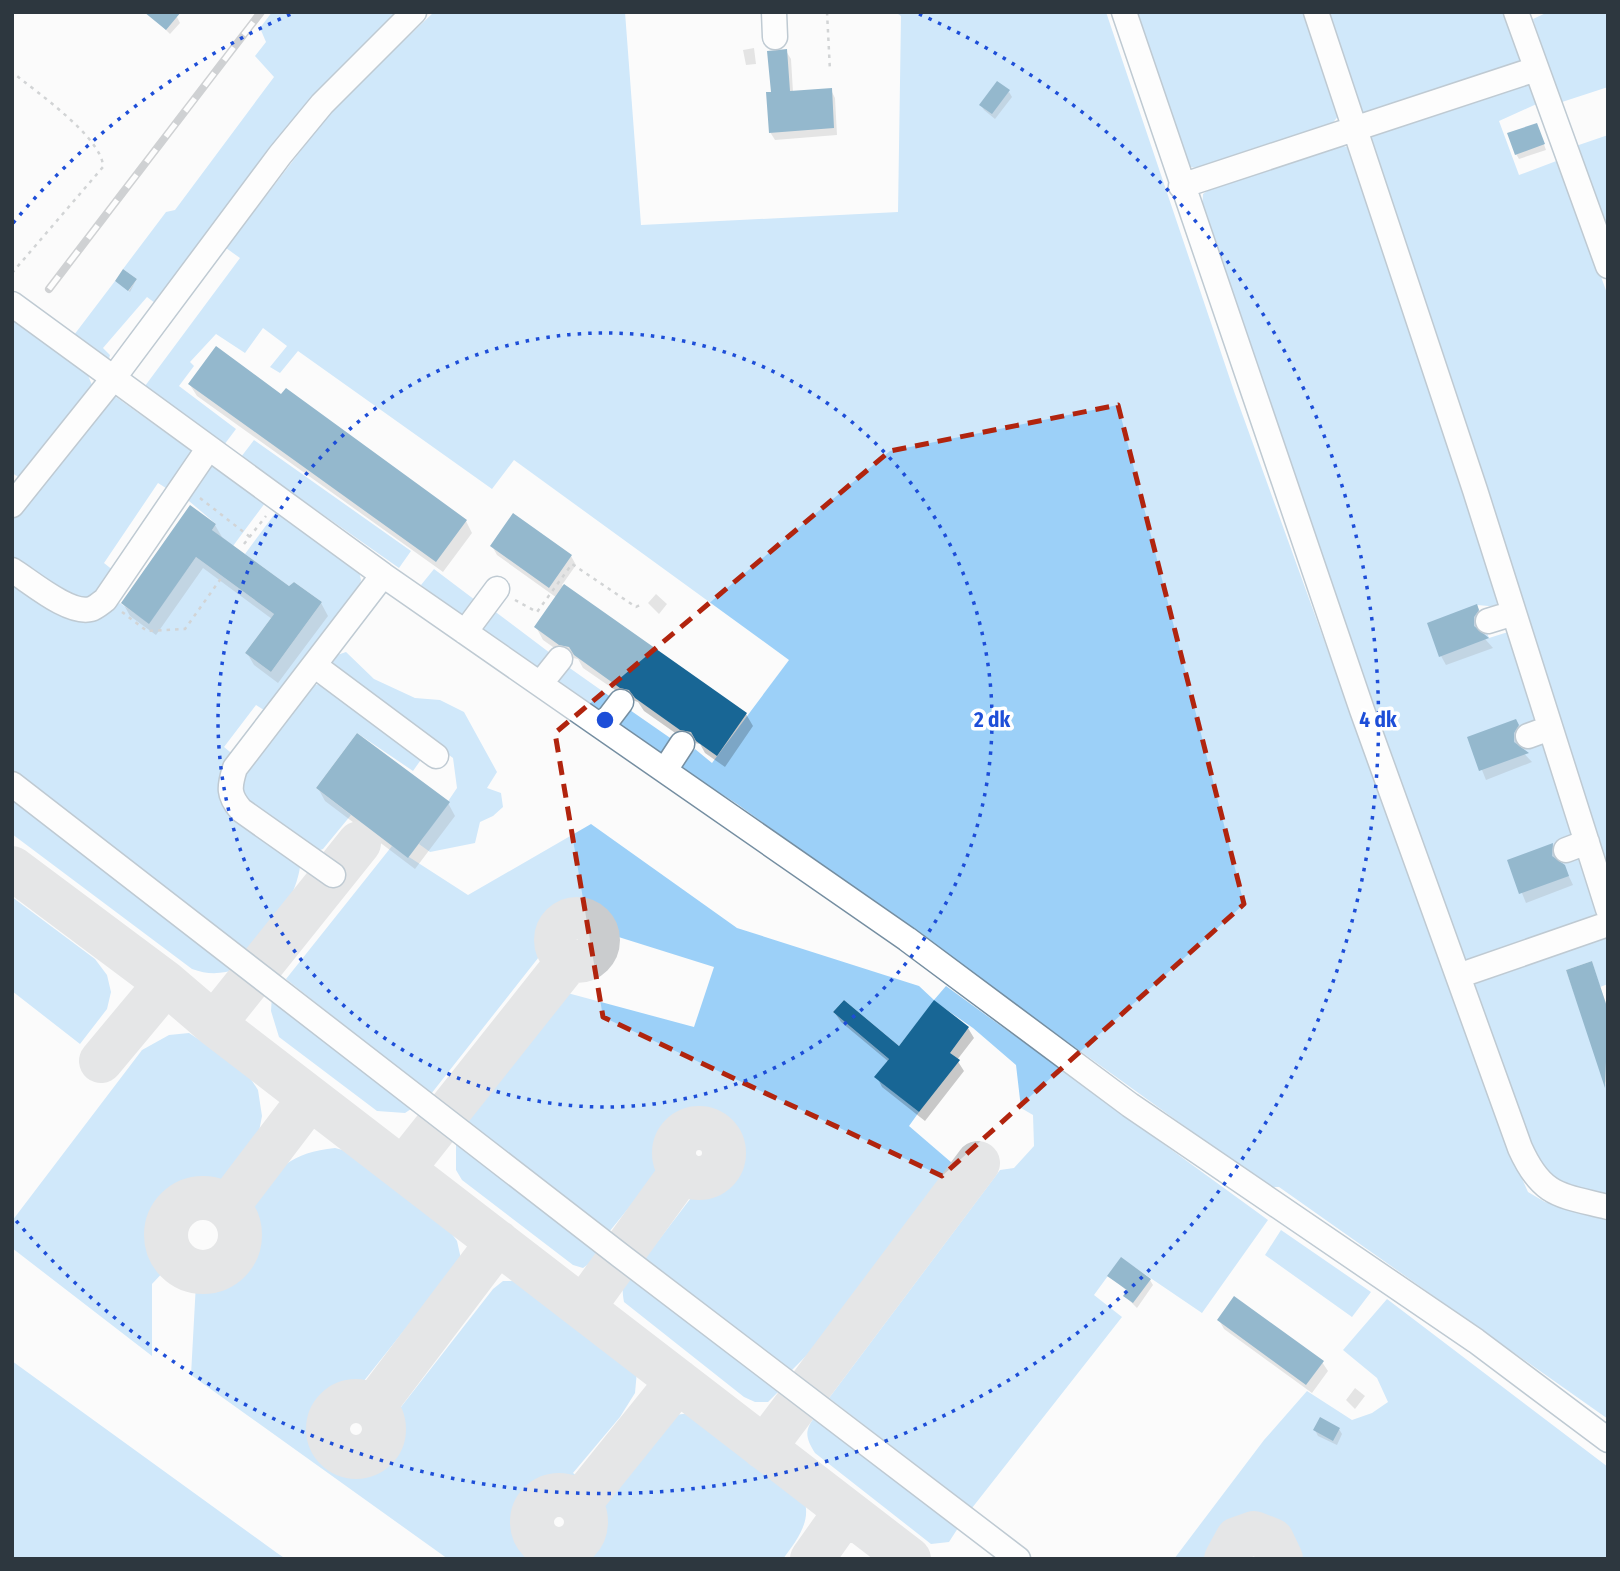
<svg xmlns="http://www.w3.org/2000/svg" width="1620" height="1571" font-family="'Fira Sans Condensed',sans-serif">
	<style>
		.green { fill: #9cd0f8 }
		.shadow { fill: #0003 }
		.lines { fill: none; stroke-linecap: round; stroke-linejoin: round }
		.taxiway { stroke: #caccce; stroke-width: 44 }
		.building { fill: #186695 }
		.minor-casing { stroke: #758ea1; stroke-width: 27 }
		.path { stroke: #9fa4a7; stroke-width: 2.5; stroke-dasharray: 3.5 5; stroke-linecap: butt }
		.minor { stroke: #fff; stroke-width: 24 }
		.rail-casing { stroke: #9a9ea2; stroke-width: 8 }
		.rail { stroke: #fff; stroke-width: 5; stroke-dasharray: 16; stroke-linecap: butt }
		.marked { fill: none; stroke: #b1240e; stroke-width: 5; stroke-dasharray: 14 9; stroke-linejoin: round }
		.ring { fill: none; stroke: #1d4ed8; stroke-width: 3.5; stroke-dasharray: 3.5 7 }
		.centre { fill: #1d4ed8; stroke: #fff; stroke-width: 3.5 }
		.ring-label { font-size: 21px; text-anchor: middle; font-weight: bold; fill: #1d4ed8; stroke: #fff; stroke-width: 7; stroke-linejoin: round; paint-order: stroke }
	</style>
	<rect width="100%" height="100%" fill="#fbfbfb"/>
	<!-- green -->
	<path class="green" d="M272 12H403L159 306 147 297 103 348 110 355 109 359H105L74 335 115 281 129 291 137 279 123 269 166 212 175 210 274 77 255 56 266 42 260 28Z
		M434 12H625L641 225 898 212 901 16 895 12H1106L1235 394 1506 1143 1528 1192 1545 1202 1608 1217V1419L1279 1187H1269L737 804 681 768 695 749 712 763 789 660 514 460 492 489 298 351 280 373 270 367 287 346 263 328 245 353 216 334 190 362 194 366 179 386 236 429 221 449 142 390 240 258 226 248 335 106Z
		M1133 12H1310L1342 112 1329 127 1197 168 1190 167 1183 158Z
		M1325 12H1508L1522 61 1360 114Z
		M1548 12H1608V87L1559 103 1533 19Z
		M1530 82 1541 102 1499 121 1519 175 1559 160 1608 296V873L1370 135Z
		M1608 135V238L1573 147Z
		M1335 145 1348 147 1500 607 1477 605 1489 638 1508 632 1539 718 1520 729 1543 739 1575 838 1557 842 1564 862 1582 858 1599 914 1463 961 1202 211 1203 194 1215 185Z
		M12 317 87 373 92 385 20 478 12 473Z
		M106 397H116L194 453 169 490 158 483 104 563 114 571 93 601H79L12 560V518Z
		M254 440 411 551 399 568 241 457Z
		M207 462 265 503 233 546 212 530 216 524 183 496Z
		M276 512 359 571 361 580 357 594 267 712 256 705 224 747 235 756 222 778 300 867C296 896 271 937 246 952L12 776V579L93 620 120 603 149 623 196 557 274 614 245 653 271 672 322 602 294 582 289 586 245 554Z
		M434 569 475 600 463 617 421 585Z
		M493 610 554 656 542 673 480 627Z
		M346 652 374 679 415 698 440 700 464 712 497 772 487 788 501 793 503 807 493 816 480 822 475 843 430 852 419 844 457 788 453 758 329 667 328 658Z
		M564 664 615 700 603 717 552 681Z
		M321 684 425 754 413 771 357 733 316 788 351 815 323 849 311 853 238 802 241 771 307 686Z
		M627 708 676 742 664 760 615 725Z
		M12 797 238 969C222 974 208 975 192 969L12 834Z
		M591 824 737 928 919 986 934 1000 946 986 1268 1220 1202 1313 1121 1258 1094 1295 1122 1317 972 1508 829 1398 1000 1170 1014 1168 1034 1146 1033 1115 1021 1108 1016 1065 973 1028 934 1001 899 1046 844 1000 833 1012 889 1059 875 1077 919 1112 909 1126 952 1163 811 1351 791 1371 645 1258 694 1194 714 1190 735 1166 729 1134 733 1129 718 1117 714 1121C687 1109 664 1131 662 1157L654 1163 658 1172 609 1232 461 1119 560 991 694 1027 714 967 609 934 596 912 569 907C551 919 547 926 546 948L431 1094 286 979 392 846 468 895Z
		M12 897 95 959 107 975 111 992 107 1009 80 1044 12 991Z
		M1600 937 1608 940V984L1600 987 1592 961 1566 970 1608 1091V1198L1562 1187 1533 1159 1473 988 1476 980Z
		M272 995 417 1105 405 1113 377 1111 279 1037 271 1011Z
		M189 1033 245 1070 258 1090 262 1116 256 1147 219 1194H187C153 1218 139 1231 168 1267L152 1284V1356L12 1248V1221L142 1050 169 1035Z
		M456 1137 600 1250 593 1261 583 1268 573 1265 462 1180 456 1170Z
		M335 1148 358 1154 443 1222 457 1241 461 1259 363 1382 331 1395 319 1409 313 1431 325 1456 323 1461 333 1470 339 1466 347 1470 365 1469 381 1459 393 1447 401 1407 493 1289 503 1281H519L637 1371 635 1393 620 1417 573 1473 578 1477C567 1481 555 1481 545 1485 516 1496 511 1527 529 1549L526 1553 532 1559H448L191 1375 196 1283 216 1282C241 1262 255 1248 242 1216 270 1176 284 1153 335 1148Z
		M1281 1230 1371 1292 1352 1317 1265 1255Z
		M631 1274 781 1389 768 1402H755L744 1397 624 1302C622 1290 621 1282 631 1274Z
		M1387 1299 1608 1467V1559H1295C1295 1506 1211 1507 1211 1559H1174L1264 1440 1307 1391 1352 1420 1372 1413 1388 1402 1377 1378 1343 1350Z
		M12 1361 277 1553 286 1559H12Z
		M692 1413 803 1497C813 1520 797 1540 783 1559H579L597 1536 599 1495 605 1498 674 1415Z
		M814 1418 958 1528 949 1542 931 1544 815 1453C806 1439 804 1431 814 1418Z"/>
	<!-- shadow -->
	<path class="shadow" d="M177 17 180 23 170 34 155 19Z
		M754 48 756 64 746 65 743 50Z
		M786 51 791 59 793 92 831 90 835 98 837 135 775 140 770 132Z
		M1009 92 1012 97 995 119 984 110 981 105Z
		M1539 130 1546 150 1519 159 1516 154Z
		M136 280 130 292 117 282Z
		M190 385 282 397 466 521 472 533 443 572 197 396Z
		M215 525 222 537 289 588 294 584 321 603 328 616 278 683 254 665 247 653 272 619 203 568 156 635 130 616 123 603Z
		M492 546 571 556 576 565 562 585 746 714 753 726 725 767 705 753 700 744 688 742 644 711 638 702 628 699 583 668 578 659 567 657 543 640 536 627 557 598 497 555Z
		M656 594 667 604 659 614 648 603Z
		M1476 606 1481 615 1478 631 1493 648 1446 665 1441 656Z
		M1516 721 1523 735 1518 747 1532 762 1486 780 1469 738Z
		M318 788 448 803 455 816 415 869 325 801Z
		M1553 845 1557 854V861L1564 866 1573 885 1526 903 1509 861Z
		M1591 963 1608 1008V1090L1568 971Z
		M835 1013 900 1048 968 1028 974 1038 957 1060 964 1071 925 1121 882 1087 877 1077 889 1062 841 1022Z
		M1110 1276 1150 1280 1153 1285 1137 1308 1125 1296 1128 1292Z
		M1219 1320 1322 1362 1328 1371 1312 1393 1224 1329Z
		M1355 1388 1365 1396 1355 1409 1346 1400Z
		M1339 1429 1342 1434 1337 1445 1318 1436 1315 1430Z"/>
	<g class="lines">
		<!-- taxiway -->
		<path class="taxiway" d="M12 868 166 983 214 1024 909 1559
			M556 940a21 21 0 1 1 42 0a21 21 0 1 1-42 0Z
			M214 1024 359 843
			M101 1061 166 983
			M674 1153a25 25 0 1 1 50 0a25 25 0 1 1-50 0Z
			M403 1169 569 960
			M166 1235a37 37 0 1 1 74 0a37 37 0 1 1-74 0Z
			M227 1207 310 1098
			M583 1308 682 1171
			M328 1429a28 28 0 1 1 56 0a28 28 0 1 1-56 0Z
			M374 1406 498 1242
			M764 1448 978 1163
			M532 1522a27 27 0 1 1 54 0a27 27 0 1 1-54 0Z
			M579 1504 678 1381
			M812 1559 846 1511
			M1226 1559 1237 1539 1254 1533 1272 1540 1281 1559"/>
	</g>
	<!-- building -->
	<path class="building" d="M144 12H181L166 30Z
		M787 49 790 91 832 88 834 128 769 133 766 92H771L767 51Z
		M997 81 1010 90 992 114 979 105Z
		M1537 123 1545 144 1515 155 1507 133Z
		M123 269 137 279 128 291 115 281Z
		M216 346 281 394 286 388 467 520 436 562 188 384Z
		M190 505 216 524 212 530 289 586 294 582 322 602 271 672 245 653 274 614 196 557 149 624 121 603Z
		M513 513 572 555 549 588 490 546Z
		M564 584 747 713 717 756 696 741 691 732 680 730 635 698 629 690 620 688 574 655 569 647 559 645 534 627Z
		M1477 604 1479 610 1474 617V626L1489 638 1439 657 1427 623Z
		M1516 719 1519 725 1514 733V742L1529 753 1479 771 1467 737Z
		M357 733 450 802 408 858 316 788Z
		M1553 843 1552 856 1565 865 1569 876 1519 894 1507 860Z
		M1592 961 1608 1010 1605 1088 1566 970Z
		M844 1000 899 1046 934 1000 969 1027 950 1053 960 1060 919 1112 874 1077 889 1059 833 1012Z
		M1121 1257 1151 1279 1133 1303 1123 1296 1127 1290 1107 1276Z
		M1234 1296 1324 1361 1306 1385 1217 1320Z
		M1320 1417 1340 1428 1333 1441 1313 1430Z"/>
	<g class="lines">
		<!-- minor casing -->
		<g class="minor-casing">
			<path id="minor" d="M774 12 775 37
				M1124 12 1362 710 1520 1148C1542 1197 1560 1195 1608 1207
				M1316 12 1475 490 1608 909
				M1516 12 1608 266
				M1181 186 1536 69
				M12 304 383 575 907 939 1130 1105 1476 1341 1608 1440
				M12 505 112 380 280 155 322 104 414 12
				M12 570C30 581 69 615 91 609 95 608 101 603 105 600L208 449
				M1488 621 1514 613
				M465 632 497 589
				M314 665 436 756
				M540 684 560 659
				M602 727 621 702
				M1528 736 1550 728
				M665 770 682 744
				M12 784 621 1256 1018 1559
				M1566 850 1587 842
				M333 875 241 810C228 795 229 787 235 768L383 575
				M1458 976 1608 924"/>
		</g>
		<!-- path -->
		<path class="path" d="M827 12 830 71
			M12 273 103 167C103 138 35 91 12 72
			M200 498 250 537
			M244 544 266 516
			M515 600 537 612 572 564 636 607 642 604
			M122 612 147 631 185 629 222 577"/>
		<!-- minor -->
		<use href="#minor" class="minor"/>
		<!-- rail casing -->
		<g class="rail-casing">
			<path id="rail" d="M49 289 261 12"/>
		</g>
		<!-- rail -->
		<use href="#rail" class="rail"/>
	</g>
	<!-- marked area -->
	<path d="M0 0H1620V1571H0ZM1118 405 1244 904 942 1176 603 1017 555 733 890 451Z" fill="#fbfbfb" fill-opacity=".55" fill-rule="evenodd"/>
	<path class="marked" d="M1118 405 1244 904 942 1176 603 1017 555 733 890 451Z"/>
	<!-- distance rings -->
	<g class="ring">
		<circle cx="605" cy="720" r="387"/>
		<path d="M13 223A773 773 0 0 1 291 14M919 14A773 773 0 1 1 13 1217"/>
	</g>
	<circle cx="605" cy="720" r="10" class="centre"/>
	<g class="ring-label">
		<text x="992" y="727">2 dk</text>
		<text x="1378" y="727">4 dk</text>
	</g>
	<!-- border -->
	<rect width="1620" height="1571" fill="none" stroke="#2d373f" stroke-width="28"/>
</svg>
